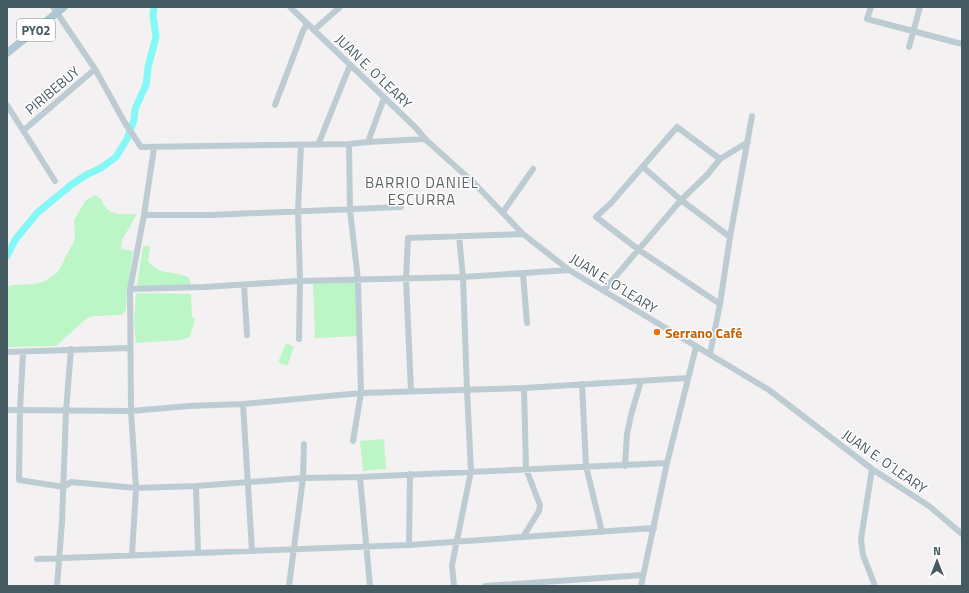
<svg xmlns="http://www.w3.org/2000/svg" width="969" height="593" font-family="'Titillium Web',sans-serif">
	<style>
		.green { fill: #bcf5c6 }
		.lines { fill: none; stroke-linecap: round; stroke-linejoin: round }
		.river { stroke: #84f7f7; stroke-width: 7 }
		.minor { stroke: #bdccd2; stroke-width: 6 }
		.major { stroke: #aec8d3; stroke-width: 8 }
		.food-dot { fill: #e8710a; stroke: #fff; stroke-width: 1.5 }
		.labels { text-anchor: middle; dominant-baseline: central; stroke-width: 3; stroke-linejoin: round; paint-order: stroke }
		.shield { fill: #fff; stroke: #7e8c90; stroke-width: 1 }
		.shield-label { font-size: 13px; font-weight: bold; fill: #465a61 }
		.street-label { font-size: 14px; fill: #465a61; stroke: #fff }
		.food-label { font-size: 14px; font-weight: bold; fill: #c56008; stroke: #fff; text-anchor: start }
		.neighbourhood-label { font-size: 15px; letter-spacing: 1px; fill: #5d6467; stroke: #fff }
	</style>
	<rect width="100%" height="100%" fill="#f4f1f2"/>
	<!-- green -->
	<path class="green" d="M95 195 101 199C108 217 120 214 137 214L122 240 121 249 133 251 127 290 126 310 122 315 94 316 87 318 56 346 7 347V287L13 285 35 284 45 281 58 272 75 239 74 220 86 200Z
		M143 246H149L150 249 148 261C160 276 171 270 188 277L192 286H137Z
		M357 281 359 336 315 338 313 282Z
		M136 293 191 294 192 316 195 319 190 337 181 340 136 343 134 322Z
		M286 343 294 347 287 366 278 362Z
		M384 439 386 469 363 471 360 441Z"/>
	<g class="lines">
		<!-- river -->
		<path class="river" d="M7 256 15 240 37 213 71 185 86 175 101 168 116 157 127 139 134 120 135 109 146 85 148 67 156 37 153 15 154 7"/>
		<!-- minor -->
		<path class="minor" d="M53 7 95 69 125 123 141 147 349 144 368 142 425 139
			M290 7 416 128 425 139 474 183 523 234 569 270 769 390 872 469 929 506 962 534
			M871 7 867 19 962 44
			M314 30 340 7
			M909 47 920 7
			M7 105 55 181
			M275 105 303 31 307 24
			M24 130 95 69
			M368 142 384 98
			M349 144 350 210 358 280 361 393 353 441
			M318 145 350 65
			M720 159 677 127 611 203 596 217 639 250 720 304
			M643 167 681 200 730 237
			M503 212 533 169
			M144 215H211L401 207
			M523 274 527 323
			M244 285 247 335
			M130 289 204 287 300 281 463 277 569 270
			M604 290 681 200 707 175 720 159 748 142
			M299 339 300 281 298 211 301 145
			M7 352 130 348
			M23 352 20 410 19 480 64 487 71 482 136 488 196 486 303 478 360 477 667 463
			M710 354 720 304 730 237 752 116
			M582 384 586 466 602 532
			M411 391 406 279 408 238 523 234
			M243 404 252 551
			M7 410 131 411 189 406 243 404 361 393 524 388 688 378
			M625 466 627 434 631 415 641 381
			M872 469 861 539 863 555 875 586
			M360 477 370 586
			M196 486 198 553
			M523 537 654 528
			M409 545 410 474
			M132 555 136 488 131 411 130 289 144 215 154 148
			M37 559 409 545 523 537 539 511 540 505 526 469 524 388
			M57 586 62 522 66 411 71 349
			M289 586 303 478 304 444
			M454 586 452 565 471 471 467 390 463 277 459 236
			M485 586 643 575
			M641 586 667 463 696 347"/>
		<!-- major -->
		<path class="major" d="M7 53 64 7"/>
	</g>
	<!-- markers -->
	<circle class="food-dot" cx="657" cy="332" r="4"/>
	<g class="labels">
		<!-- shield labels -->
		<rect class="shield" x="17" y="19" width="38" height="22" rx="3"/>
		<g class="shield-label">
			<text x="36" y="30">PY02</text>
		</g>
		<!-- street labels -->
		<g class="street-label">
			<text transform="translate(374 71) rotate(44)">JUAN E. O´LEARY</text>
			<text transform="translate(52 90) rotate(-40)">PIRIBEBUY</text>
			<text transform="translate(614 283) rotate(32)">JUAN E. O´LEARY</text>
			<text transform="translate(885 461) rotate(35)">JUAN E. O´LEARY</text>
		</g>
		<!-- food labels -->
		<g class="food-label">
			<text x="665" y="332">Serrano Café</text>
		</g>
		<!-- neighbourhood labels -->
		<g class="neighbourhood-label">
			<text x="422" y="182">BARRIO DANIEL<tspan x="422" dy="17">ESCURRA</tspan></text>
		</g>
	</g>
	<!-- border -->
	<rect width="969" height="593" fill="none" stroke="#465a61" stroke-width="16"/>
	<!-- north arrow -->
	<g transform="translate(937 561)" stroke="#ffffff" stroke-width="3" paint-order="stroke">
	<path d="M0-3L7 15L0 10L-7 15Z" fill="#465a61"/>
	<text y="-6" font-size="11" font-weight="bold" text-anchor="middle" fill="#465a61">N</text>
	</g>
</svg>
